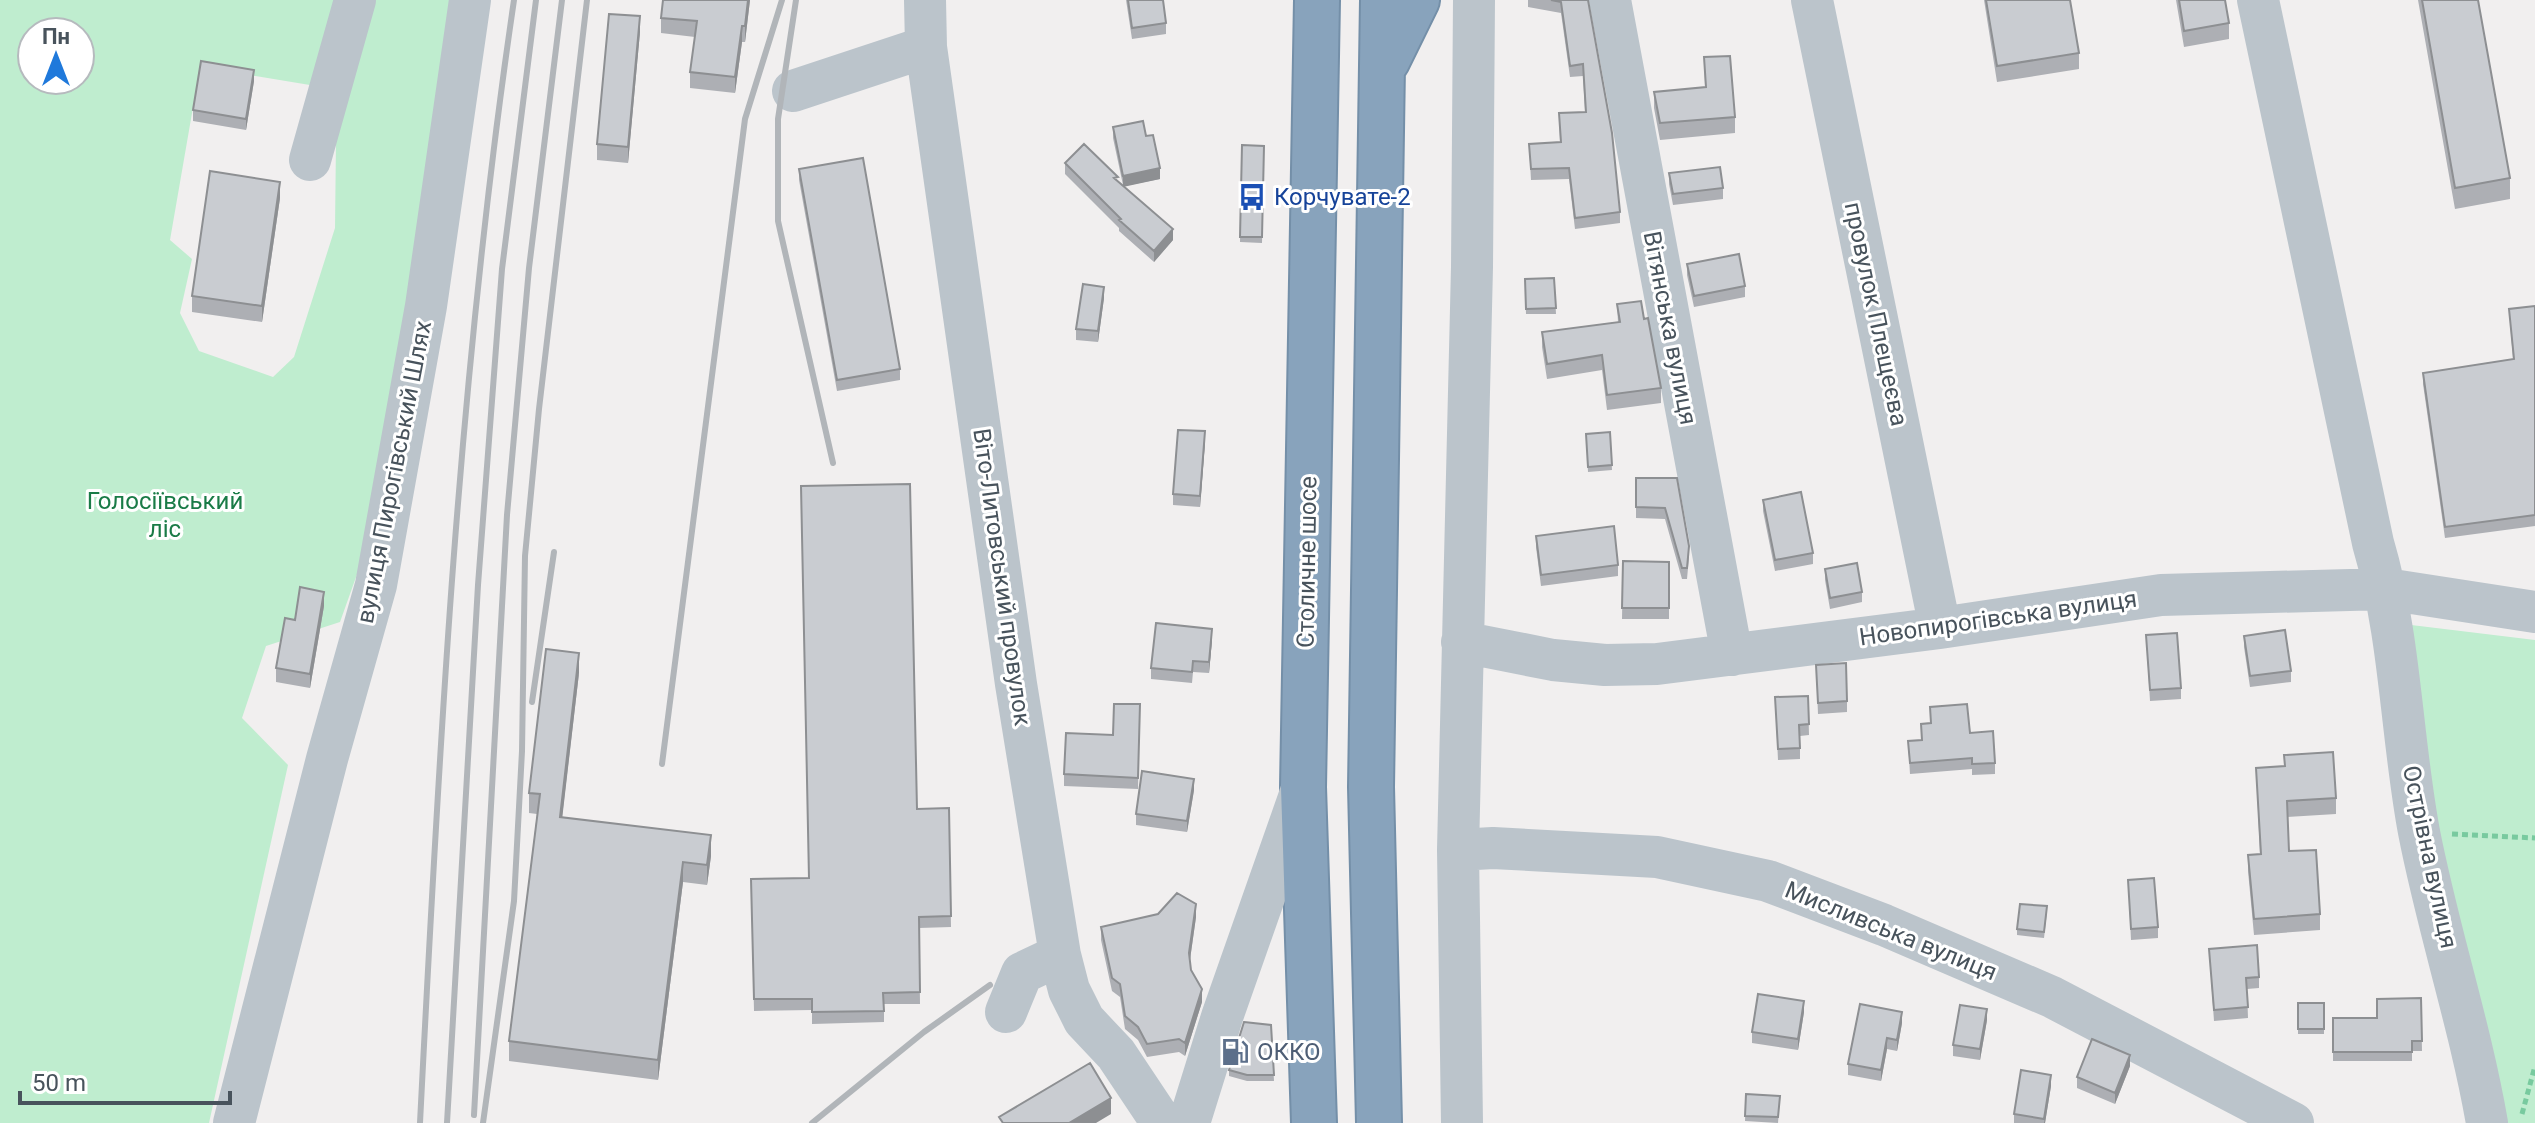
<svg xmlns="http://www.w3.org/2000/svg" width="2535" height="1123" font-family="Roboto,sans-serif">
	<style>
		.green { fill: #bfedcf; fill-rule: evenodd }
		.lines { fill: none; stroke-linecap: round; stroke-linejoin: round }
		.highway-casing { stroke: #748fa8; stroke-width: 48 }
		.path { stroke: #78ca9f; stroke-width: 5; stroke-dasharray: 6 4; stroke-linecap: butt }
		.minor { stroke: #bbc4cb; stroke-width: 42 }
		.highway { stroke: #88a3bc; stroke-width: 44 }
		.rail { stroke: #b1b5b9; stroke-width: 6 }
		.wall { fill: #adafb4 }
		.shaded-wall { fill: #8d8f92 }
		.building { fill: #c9ccd1; stroke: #8d8f92; stroke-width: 2 }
		.labels { text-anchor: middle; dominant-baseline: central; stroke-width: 6; stroke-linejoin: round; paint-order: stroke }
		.transit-label { font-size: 24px; fill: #164399; stroke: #fff; text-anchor: start }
		.street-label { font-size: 24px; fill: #48535c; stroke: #fff }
		.park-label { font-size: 24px; fill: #1a7b47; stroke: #fff }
		.service-label { font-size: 24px; fill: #4e5e75; stroke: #fff; text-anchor: start }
	</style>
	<rect width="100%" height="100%" fill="#f1efef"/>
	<!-- green -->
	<path class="green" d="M0 0H452L381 507 340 622 266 646 242 718 288 765 209 1123H0ZM32 32H80V80H32ZM200 67 328 88 336 141 335 228 294 357 273 377 199 351 180 313 192 259 170 240Z
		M2403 624 2535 640V1123H2488Z"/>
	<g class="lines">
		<!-- highway casing -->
		<g class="highway-casing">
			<path id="highway" d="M1387 61 1417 0
				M1314 1123 1303 787 1317 0
				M1379 1123 1371 787 1383 0"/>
		</g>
		<!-- path -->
		<path class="path" d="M2452 834 2535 838
			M2522 1114 2535 1066"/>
		<!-- minor -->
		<path class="minor" d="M925 0 926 47 1016 684 1060 955 1069 990 1084 1020 1116 1054 1162 1123
			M1610 0 1732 655
			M1812 0 1940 628
			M2258 0 2373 543C2401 638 2401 736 2419 832 2438 930 2470 1025 2487 1123
			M793 91 926 47
			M310 160 355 0
			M1462 642 1553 660 1605 665 1657 664 1940 628 2161 595 2386 589 2535 612
			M1458 850 1493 848 1657 857 1768 881 1884 925 2052 997 2293 1123
			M1006 1012 1022 973 1060 955
			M234 1123 327 759 376 585 426 306 470 0
			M1189 1123 1222 1017 1301 792
			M1462 1123 1458 850 1472 267 1474 0"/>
		<!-- highway -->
		<use href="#highway" class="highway"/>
		<!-- rail -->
		<path class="rail" d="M796 0 778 119V221L833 463
			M532 702 554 552
			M662 764 745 119 782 0
			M474 1115 507 515 529 268 562 0
			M420 1123C439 748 459 372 514 0
			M447 1123 478 585 502 269 536 0
			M483 1123 514 901 522 751 525 556 539 409 587 0
			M812 1123 924 1032 990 985"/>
	</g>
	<!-- wall -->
	<path class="wall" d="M750 0 745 42H742L735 93 690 88V72L695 37 661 33V18Z
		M1126 0H1163L1166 23V34L1132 39Z
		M1528 0H1588L1620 212V223L1575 229 1569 179 1531 180 1529 144 1560 142 1559 113 1585 112 1583 76 1570 77 1561 13 1528 7Z
		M1984 0H2070L2079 53V69L1997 82Z
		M2176 0H2225L2229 23V39L2184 47Z
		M2418 0H2478L2510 178V199L2455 209Z
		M640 32 628 163 597 160V144Z
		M1704 57 1735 117V133L1660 140 1654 108V92L1705 87Z
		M254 81 246 130 193 121V110Z
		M1113 127 1146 136 1160 179 1124 186 1173 240 1154 262 1119 231V228L1065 174V163L1118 181 1123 185 1113 138Z
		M1242 145 1264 146 1262 243 1240 242Z
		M799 169 900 369V380L837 391 799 180Z
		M1669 173 1723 188V199L1673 205 1669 184Z
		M280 198 262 322 192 312V296Z
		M1687 264 1745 286V297L1694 307 1687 275Z
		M1554 278 1556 314H1526L1525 279Z
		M1104 298 1098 342 1076 340V329Z
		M1617 304 1644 319 1661 388V403L1607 410 1602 370 1547 379 1542 347V332L1618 322Z
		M2535 306V526L2445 538 2423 384V373L2513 359 2509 309Z
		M1610 432 1612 470 1588 472 1586 434Z
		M1205 442 1200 507 1173 505V494Z
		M1636 478H1677L1689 557 1687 579H1682L1665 519 1636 518Z
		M1763 500 1813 553V564L1775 571 1763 511Z
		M1536 536 1618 565V576L1541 586 1536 547Z
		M1623 561 1669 562V619H1622Z
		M1825 569 1862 592V602L1830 609 1825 580Z
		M324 606 310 688 276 682V668L295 620Z
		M2146 635 2181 688V699L2150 701Z
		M2244 636 2291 671V682L2250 687 2244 647Z
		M1212 640 1209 673 1193 672 1192 683 1151 679V668Z
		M1816 665 1847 701V712L1818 714Z
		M579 673 562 817 711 856 707 885 683 882 658 1080 509 1061V1041L537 814 529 813V793Z
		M1808 696 1809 735 1800 736V759L1778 760 1775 697Z
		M1140 704 1138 789 1064 786V774L1113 735Z
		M1930 707 1995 763V774L1972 775V769L1910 774 1908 741 1922 740 1921 724 1930 723Z
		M2256 768 2336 798V814L2287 817 2289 851 2320 914V930L2254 935 2248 871V855L2260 854Z
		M1194 790 1187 832 1136 825V814Z
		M949 808 951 927 919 928 920 1004H884V1022L812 1024V1010L754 1011 751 879 809 878 917 809Z
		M2128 880 2158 927V938L2131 940Z
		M2047 912 2044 938 2017 935V929Z
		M1196 917 1190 960 1191 970 1202 1002 1185 1056 1179 1052 1147 1057 1138 1040 1125 1029 1120 997 1112 991 1101 940V927Z
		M2209 949 2259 977V988L2247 989 2248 1018 2214 1021Z
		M2421 998 2422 1051H2412V1061H2333V1018H2377Z
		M2298 1003H2324V1034H2298Z
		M1804 1012 1798 1050 1752 1043V1032Z
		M1987 1020 1980 1060 1953 1056V1045Z
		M1902 1023 1897 1051 1887 1049 1881 1081 1848 1075V1064Z
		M1271 1025 1274 1081H1247L1229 1076V1070Z
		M2130 1066 2115 1104 2077 1088V1077Z
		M2051 1086 2045 1123H2014V1114Z
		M1746 1094 1780 1096 1778 1123 1745 1121Z"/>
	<!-- shaded-wall -->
	<path class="shaded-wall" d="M748 0H750L745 42V26Z
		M640 16V32L628 163V147Z
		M742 26V42L735 93V77Z
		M254 70V81L246 130V119Z
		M1160 168V179L1123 187V176Z
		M280 182V198L262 322V306Z
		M1173 229V240L1154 262V251Z
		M1104 287V298L1098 342V331Z
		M1205 431V442L1200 507V496Z
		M324 592V606L310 688V674Z
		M1212 629V640L1209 673V662Z
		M579 653V673L560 837V817Z
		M1194 779V790L1187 832V821Z
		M711 835V856L707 885V865Z
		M683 862V882L658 1080V1060Z
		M1196 904V917L1189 966V953Z
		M1202 989V1002L1185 1056V1043Z
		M1804 1001V1012L1798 1050V1039Z
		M1987 1009V1020L1980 1060V1049Z
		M1902 1012V1023L1897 1051V1040Z
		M1887 1038V1049L1881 1081V1070Z
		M2130 1055V1066L2115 1104V1093Z
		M2051 1075V1086L2045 1123H2044Z
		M1111 1098V1114L1096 1123H1069Z"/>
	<!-- building -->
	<path class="building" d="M663 0H748L745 26H742L735 77 690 72 697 21 661 18Z
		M1128 0H1163L1166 23 1132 28Z
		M1551 0H1588L1612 133 1620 212 1575 218 1569 168 1531 169 1529 144 1561 142 1559 113 1586 112 1583 64 1570 66 1561 2Z
		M1986 0H2070L2079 53 1997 66Z
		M2179 0H2225L2229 23 2184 31Z
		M2422 0H2478L2510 178 2455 188Z
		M609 14 640 16 628 147 597 144Z
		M1730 56 1735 117 1660 123 1654 92 1706 87 1704 57Z
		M201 61 254 70 246 119 193 110Z
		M1143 121 1146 136 1153 135 1160 168 1123 176 1113 127Z
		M1084 144 1118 177 1114 178 1173 229 1154 251 1119 220 1121 219 1065 163Z
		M1242 145 1264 146 1262 237H1240Z
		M863 158 900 369 837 380 799 169Z
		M1720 167 1723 188 1673 194 1669 173Z
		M210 171 280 182 262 306 192 296Z
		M1739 254 1745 286 1694 296 1687 264Z
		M1554 278 1556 308 1526 309 1525 279Z
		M1083 284 1104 287 1098 331 1076 329Z
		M1641 301 1644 319 1648 318 1661 388 1607 395 1602 355 1547 364 1542 332 1620 322 1617 304Z
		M2535 306V515L2445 527 2423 373 2514 359 2509 309Z
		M1178 430 1205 431 1200 496 1173 494Z
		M1610 432 1612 465 1588 467 1586 434Z
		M1636 478H1677L1689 546 1687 568H1682L1665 508 1636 507Z
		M910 484 917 809 949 808 951 916 919 917 920 992 883 993 884 1011 812 1012V999H754L751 879 809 878 801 486Z
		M1801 492 1813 553 1775 560 1763 500Z
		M1614 526 1618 565 1541 575 1536 536Z
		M1623 561 1669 562V608H1622Z
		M1857 563 1862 592 1830 598 1825 569Z
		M300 587 324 592 310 674 276 668 285 618 295 620Z
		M1156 623 1212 629 1209 662 1193 661 1192 672 1151 668Z
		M2285 630 2291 671 2250 676 2244 636Z
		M2177 633 2181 688 2150 690 2146 635Z
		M546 649 579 653 560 817 711 835 707 865 683 862 658 1060 509 1041 540 794 529 793Z
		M1846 663 1847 701 1818 703 1816 665Z
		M1808 696 1809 724 1799 725 1800 748 1778 749 1775 697Z
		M1114 704H1140L1138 778 1064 774 1066 733 1113 735Z
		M1967 704 1970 733 1993 731 1995 763 1972 764V758L1910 763 1908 741 1922 740 1921 724 1931 723 1930 707Z
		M2333 752 2336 798 2287 801 2289 851 2316 850 2320 914 2254 919 2248 855 2261 854 2256 768 2285 766 2284 755Z
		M1142 771 1194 779 1187 821 1136 814Z
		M2154 878 2158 927 2131 929 2128 880Z
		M1177 893 1196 904 1189 953 1191 970 1202 989 1185 1043 1179 1039 1147 1044 1138 1027 1125 1016 1120 984 1112 978 1101 927 1158 914Z
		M2020 904 2047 906 2044 932 2017 929Z
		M2257 945 2259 977 2246 978 2248 1007 2214 1010 2209 949Z
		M1758 994 1804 1001 1798 1039 1752 1032Z
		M2421 998 2422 1041H2412V1052H2333V1018H2377V999Z
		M2298 1003H2324V1029H2298Z
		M1860 1004 1902 1012 1897 1040 1887 1038 1881 1070 1848 1064Z
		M1960 1005 1987 1009 1980 1049 1953 1045Z
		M1244 1022 1271 1025 1274 1075H1247L1229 1070Z
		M2092 1039 2130 1055 2115 1093 2077 1077Z
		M1090 1063 1111 1098 1069 1123H1003L999 1117Z
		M2021 1070 2051 1075 2044 1119 2014 1114Z
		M1746 1094 1780 1096 1778 1117 1745 1116Z"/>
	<!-- icons -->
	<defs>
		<g id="bus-bare" transform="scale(2.16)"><path d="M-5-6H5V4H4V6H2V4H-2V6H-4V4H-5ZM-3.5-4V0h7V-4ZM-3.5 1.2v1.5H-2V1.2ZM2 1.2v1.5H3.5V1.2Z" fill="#1a4fb4" stroke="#fff" stroke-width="2.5" paint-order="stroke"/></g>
		<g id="fuel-bare" transform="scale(2.16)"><path d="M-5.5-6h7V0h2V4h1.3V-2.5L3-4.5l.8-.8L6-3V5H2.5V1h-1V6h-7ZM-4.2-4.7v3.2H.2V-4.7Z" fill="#5c6f8a" stroke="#fff" stroke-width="2.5" paint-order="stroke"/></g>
	</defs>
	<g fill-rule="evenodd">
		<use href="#bus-bare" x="1252" y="197"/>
		<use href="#fuel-bare" x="1235" y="1052"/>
	</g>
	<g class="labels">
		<!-- transit labels -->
		<g class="transit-label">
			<text x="1274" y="197">Корчувате-2</text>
		</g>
		<!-- street labels -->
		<g class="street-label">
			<text transform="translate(1876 314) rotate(78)">провулок Плещеєва</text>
			<text transform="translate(1670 328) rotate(79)">Вітянська вулиця</text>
			<text transform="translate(394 472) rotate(-79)">вулиця Пирогівський Шлях</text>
			<text transform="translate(1307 562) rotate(-89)">Столичне шосе</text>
			<text transform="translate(1002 577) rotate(82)">Віто-Литовський провулок</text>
			<text transform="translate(1998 618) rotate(-8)">Новопирогівська вулиця</text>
			<text transform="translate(2430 857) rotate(78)">Острівна вулиця</text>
			<text transform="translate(1891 931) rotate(22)">Мисливська вулиця</text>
		</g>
		<!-- park labels -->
		<g class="park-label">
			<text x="165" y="501">Голосіївський<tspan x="165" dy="28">ліс</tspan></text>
		</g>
		<!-- service labels -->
		<g class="service-label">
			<text x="1257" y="1052">ОККО</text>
		</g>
	</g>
	<!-- north arrow -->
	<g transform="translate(56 56)"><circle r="38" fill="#ffffff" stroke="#b6babe" stroke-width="2"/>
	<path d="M0-6L14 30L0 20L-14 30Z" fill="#1f79db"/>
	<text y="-12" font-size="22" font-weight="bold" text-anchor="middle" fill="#48535c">Пн</text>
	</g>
	<!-- scale -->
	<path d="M20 1091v12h210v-12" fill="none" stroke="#48535c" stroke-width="4"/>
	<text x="32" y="1091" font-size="24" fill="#48535c" stroke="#ffffff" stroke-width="6" paint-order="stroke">50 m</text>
</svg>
